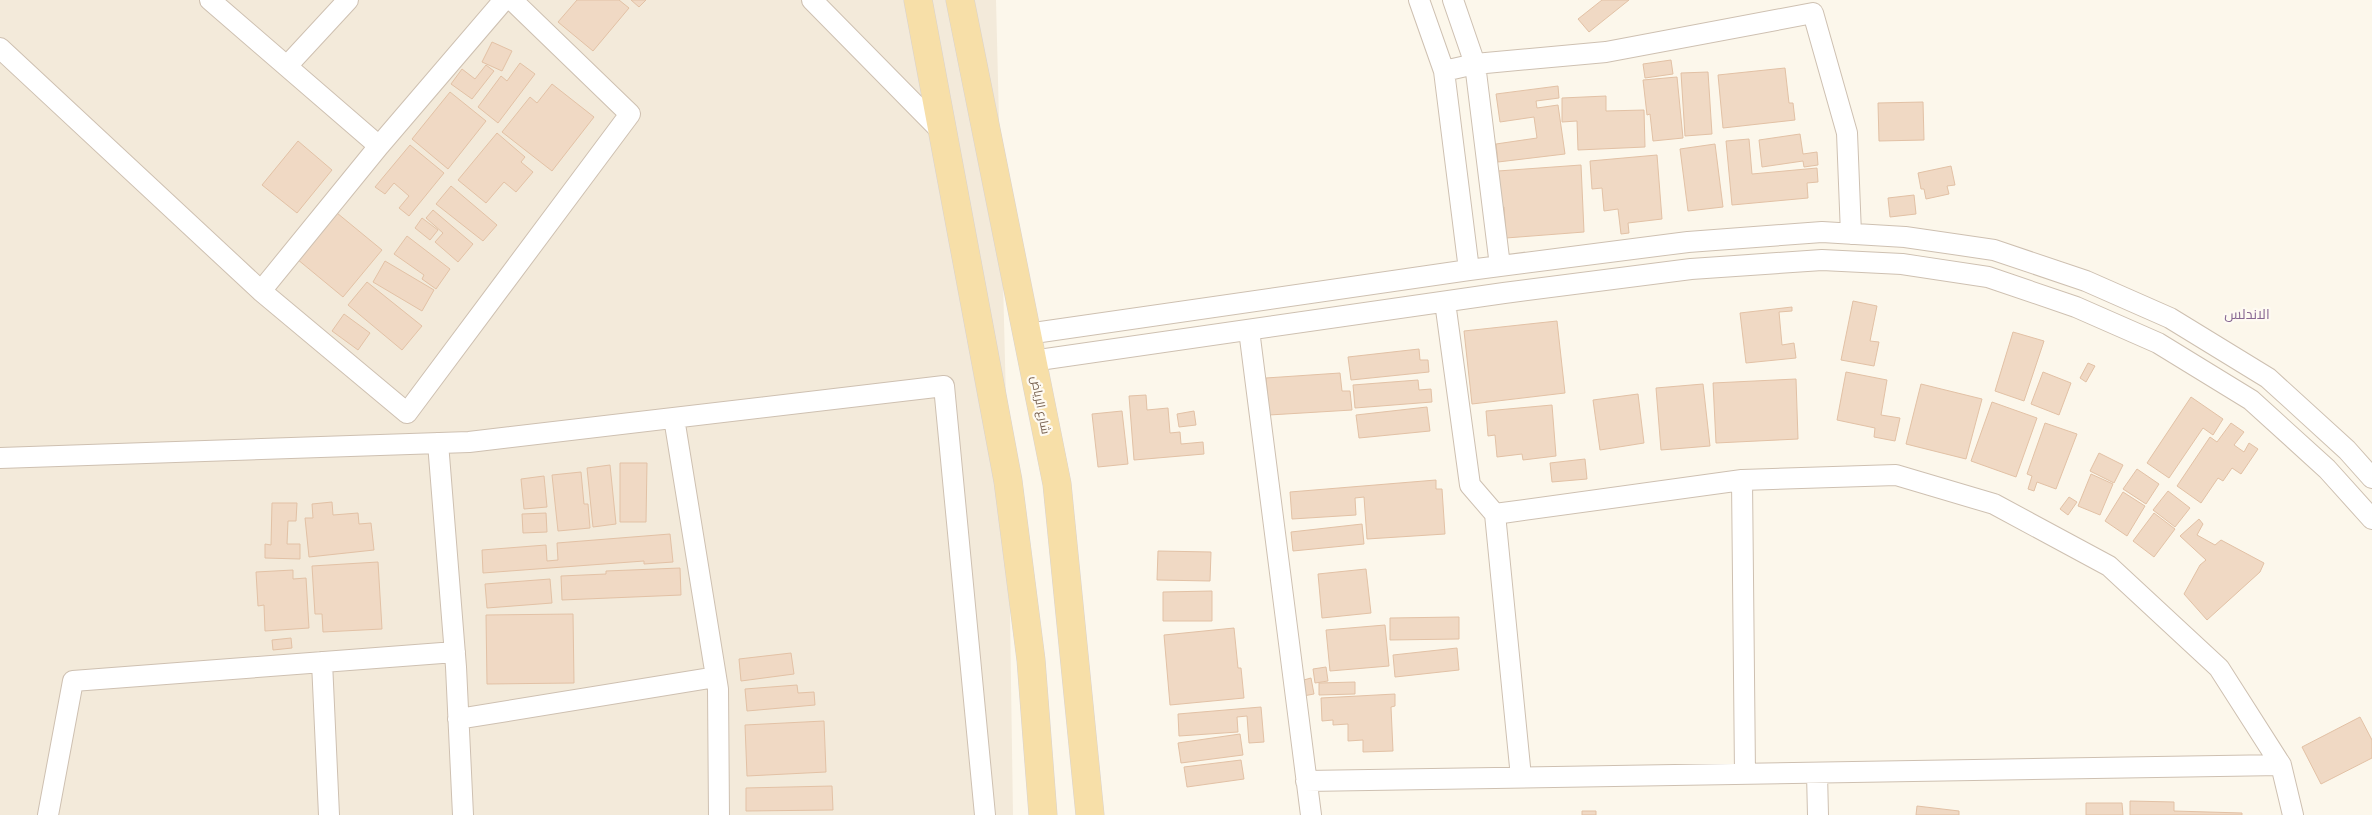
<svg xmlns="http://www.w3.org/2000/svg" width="2372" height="815" font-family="Quicksand,Cairo,sans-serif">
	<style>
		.residential { fill: #f3eada }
		.building { fill: #f0d9c4; stroke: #e2c1a5 }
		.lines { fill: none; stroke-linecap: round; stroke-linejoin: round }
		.minor-casing { stroke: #cec0b1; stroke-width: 22 }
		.primary-casing { stroke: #d9d2ce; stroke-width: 29 }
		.minor { stroke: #fff; stroke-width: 20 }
		.primary { stroke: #f7dfa8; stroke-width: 28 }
		.labels { text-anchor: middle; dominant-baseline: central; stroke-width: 4.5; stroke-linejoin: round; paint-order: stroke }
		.street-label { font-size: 12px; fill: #77604f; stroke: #fefaf2 }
		.neighbourhood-label { font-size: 14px; fill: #876792; stroke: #fefaf2 }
	</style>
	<rect width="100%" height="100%" fill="#fcf7eb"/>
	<!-- residential -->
	<path class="residential" d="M0 0H996L1008 481 1013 815H0Z"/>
	<!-- building -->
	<path class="building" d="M577 0H619L629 8 593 51 558 22Z
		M631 0H646L639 7Z
		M1602 0H1629L1589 32 1578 19Z
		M492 42 512 51 502 71 482 62Z
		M1671 60 1673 74 1645 78 1643 64Z
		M520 63 535 74 498 123 478 107 501 76 507 81Z
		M486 65 494 71 472 99 451 84 462 69 475 79Z
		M1785 68 1789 103H1793L1795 120 1723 128 1718 75Z
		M1708 72 1712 134 1685 136 1681 73Z
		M1677 77 1683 138 1653 141 1650 114 1647 115 1643 80Z
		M552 84 594 117 552 171 502 132 530 97 537 103Z
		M1558 86 1559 98 1536 101 1537 108 1558 105 1565 154 1498 162 1496 144 1537 138 1534 117 1500 122 1496 94Z
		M450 92 486 121 448 169 412 139Z
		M1606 96V111L1644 110 1645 147 1578 150 1577 121 1562 122V98Z
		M1923 102 1924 140 1879 141 1878 103Z
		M497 133 525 157 521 162 533 172 516 192 504 182 486 203 458 180Z
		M1800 134 1803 154 1817 152 1818 165 1804 167 1803 161 1762 167 1759 140Z
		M1749 139 1752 174 1817 168 1818 182 1807 183 1808 198 1732 205 1726 141Z
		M298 141 332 170 297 213 262 185Z
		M1715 144 1723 207 1688 211 1680 149Z
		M410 145 444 173 409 216 399 208 409 196 394 183 385 194 375 187Z
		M1657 155 1662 219 1628 223 1629 233 1621 234 1618 209 1604 211 1602 188 1592 189 1590 161Z
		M1581 165 1584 232 1506 238 1504 207H1500L1498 171Z
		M1951 166 1955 185 1947 186 1949 194 1926 199 1924 189H1921L1918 173Z
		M451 186 497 225 483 241 436 204Z
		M1914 195 1916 214 1890 217 1888 198Z
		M433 210 473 244 458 262 435 242 443 233 426 218Z
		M337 213 382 250 343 297 297 259Z
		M422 218 438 230 430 240 415 228Z
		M407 236 450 269 436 289 422 279 424 275 394 254Z
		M385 261 434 290 422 311 373 282Z
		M367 282 422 326 402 350 348 305Z
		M1853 301 1877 306 1870 341 1879 342 1874 366 1841 360Z
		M1792 307V311L1779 312 1782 345 1794 343 1796 358 1746 363 1740 313Z
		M344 314 370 333 358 350 332 331Z
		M1557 321 1565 393 1472 404 1464 331Z
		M2013 332 2044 341 2024 401 1995 391Z
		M1419 349 1420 360H1428L1429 372 1351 380 1348 357Z
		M2088 363 2095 366 2086 382 2080 378Z
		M1846 372 1887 380 1881 415 1900 418 1895 441 1874 437 1875 428 1837 420Z
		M2043 372 2071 383 2059 415 2031 404Z
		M1340 373 1342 391H1350L1352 410 1269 415 1266 378Z
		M1796 379 1798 439 1716 443 1713 383Z
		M1418 380 1419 390 1431 389 1432 402 1355 408 1353 385Z
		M1703 384 1710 446 1661 450 1656 388Z
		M1921 384 1982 399 1966 459 1906 444Z
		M1638 394 1644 443 1600 450 1593 400Z
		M1146 395 1147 410 1168 408 1170 433 1180 432 1181 444 1203 442 1204 454 1134 460 1129 396Z
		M2191 397 2223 419 2213 435 2203 428 2169 478 2147 463Z
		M1992 402 2037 418 2016 477 1971 461Z
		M1552 405 1556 456 1523 460 1522 454 1497 457 1495 435 1488 436 1486 411Z
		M1427 407 1430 431 1359 438 1356 415Z
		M1122 411 1128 464 1098 467 1092 414Z
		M1194 411 1196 425 1179 427 1177 414Z
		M2045 423 2077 434 2056 489 2037 482 2034 491 2028 489 2032 476 2027 474Z
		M2231 423 2244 432 2234 445 2244 452 2249 443 2258 449 2241 474 2232 468 2223 481 2218 478 2201 503 2177 486 2210 437 2217 442Z
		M2099 453 2123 465 2114 483 2090 471Z
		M1585 459 1587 479 1552 482 1550 463Z
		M620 463H647L646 522H620Z
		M610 465 616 524 593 527 587 468Z
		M2137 469 2159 484 2146 504 2123 489Z
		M581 472 584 504H588L590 528 558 531 552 475Z
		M2091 474 2113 484 2100 515 2078 506Z
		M544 476 547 507 524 509 521 479Z
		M1436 480V489H1442L1445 534 1367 539 1364 497 1355 498 1356 515 1292 519 1290 492Z
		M2168 491 2190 508 2175 527 2153 510Z
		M2123 492 2145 506 2127 536 2105 521Z
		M2069 497 2077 502 2068 515 2060 509Z
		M332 502 333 515 358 513 359 524 371 523 374 550 309 557 305 518H313L312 504Z
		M272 503H297L296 521H288L287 544H300V559L265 558V544L271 545Z
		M546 513 547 532 523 533 522 514Z
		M2154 513 2175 529 2154 557 2133 541Z
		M2199 519 2203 524 2197 535 2215 545 2221 540 2264 563 2260 572 2207 620 2184 594 2200 565 2206 560 2180 536Z
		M1362 524 1364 544 1293 551 1291 532Z
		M670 534 673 562 644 564V561L483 573 482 550 546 545 547 561 558 560 557 543Z
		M1158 551 1211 552 1210 581 1157 580Z
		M378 562 382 629 323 632 322 614H315L312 566Z
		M680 568 681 595 562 600 561 576 606 574V571Z
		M1366 569 1371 613 1322 618 1318 574Z
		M293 570V579L306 578 309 628 265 631 264 605 258 606 256 572Z
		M550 579 552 603 487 608 485 584Z
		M1212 591V621H1163V592Z
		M573 614 574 683 487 684 486 615Z
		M1459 617V639L1390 640V618Z
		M1385 625 1389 666 1330 671 1326 630Z
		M1234 628 1238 668H1241L1244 698 1170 705 1164 635Z
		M291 638 292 648 273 650 272 640Z
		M1457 648 1459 670 1395 677 1393 655Z
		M791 653 794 674 741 681 739 659Z
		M1326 667 1328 681 1315 683 1313 669Z
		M1311 678 1314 694 1303 696 1300 681Z
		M1355 682V694L1319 695V683Z
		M797 685 798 693 814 692 815 705 747 711 745 689Z
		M1395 694V706L1391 707 1393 751 1363 752V740L1348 741V724L1333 725V720L1322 721 1321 698Z
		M1261 707 1264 742 1249 743 1247 716 1237 717 1238 732 1179 736 1178 714Z
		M2360 717 2372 740V758L2321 784 2302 747Z
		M824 721 826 772 747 776 745 725Z
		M1240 734 1243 755 1181 763 1178 743Z
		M1241 760 1244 779 1187 787 1184 767Z
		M832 786 833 810 746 811V788Z
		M2130 801 2174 802V811L2242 813V815H2130Z
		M2086 803H2122L2123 815H2086Z
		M1917 806 1959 811V815H1916Z
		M1582 811H1596V815H1582Z"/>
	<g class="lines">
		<!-- minor casing -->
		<g class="minor-casing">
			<path id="minor" d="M210 0 379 146
				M812 0 943 133
				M1419 0 1444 71 1469 270
				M1453 0 1475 64 1500 266
				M0 48 261 291 379 146 504 0
				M287 66 348 0
				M1444 71 1475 64 1606 52 1813 13 1847 133 1851 234
				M261 291 407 413 630 114 512 0
				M1445 302 1470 485 1495 514
				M1249 330 1311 815
				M1027 334 1469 270 1688 242 1822 232 1905 237 1994 250 2086 281 2170 318 2268 378 2347 450 2372 478
				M1032 361 1504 293 1691 269 1822 260 1902 264 1988 277 2076 307 2158 343 2251 400 2327 469 2372 519
				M674 418 718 689 719 815
				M438 443 456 667 463 815
				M0 458 469 442 944 386 985 815
				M1742 480 1745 774
				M322 662 329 815
				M458 719 716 677
				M1817 773 1818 815
				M1521 777 1495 514 1742 480 1896 475 1994 504 2109 566 2219 668 2281 765 2293 815
				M1306 781 2281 765
				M48 815 73 681 455 652"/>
		</g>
		<!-- primary casing -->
		<g class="primary-casing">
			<path id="primary" d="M918 0 1008 481 1031 660 1043 815
				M960 0 1057 484 1090 815"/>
		</g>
		<!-- minor -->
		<use href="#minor" class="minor"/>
		<!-- primary -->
		<use href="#primary" class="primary"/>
	</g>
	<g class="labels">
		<!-- street labels -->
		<g class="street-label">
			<text transform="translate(1041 405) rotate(79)">شارع الرياض</text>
		</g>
		<!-- neighbourhood labels -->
		<g class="neighbourhood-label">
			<text x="2247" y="314">الاندلس</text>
		</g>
	</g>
</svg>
